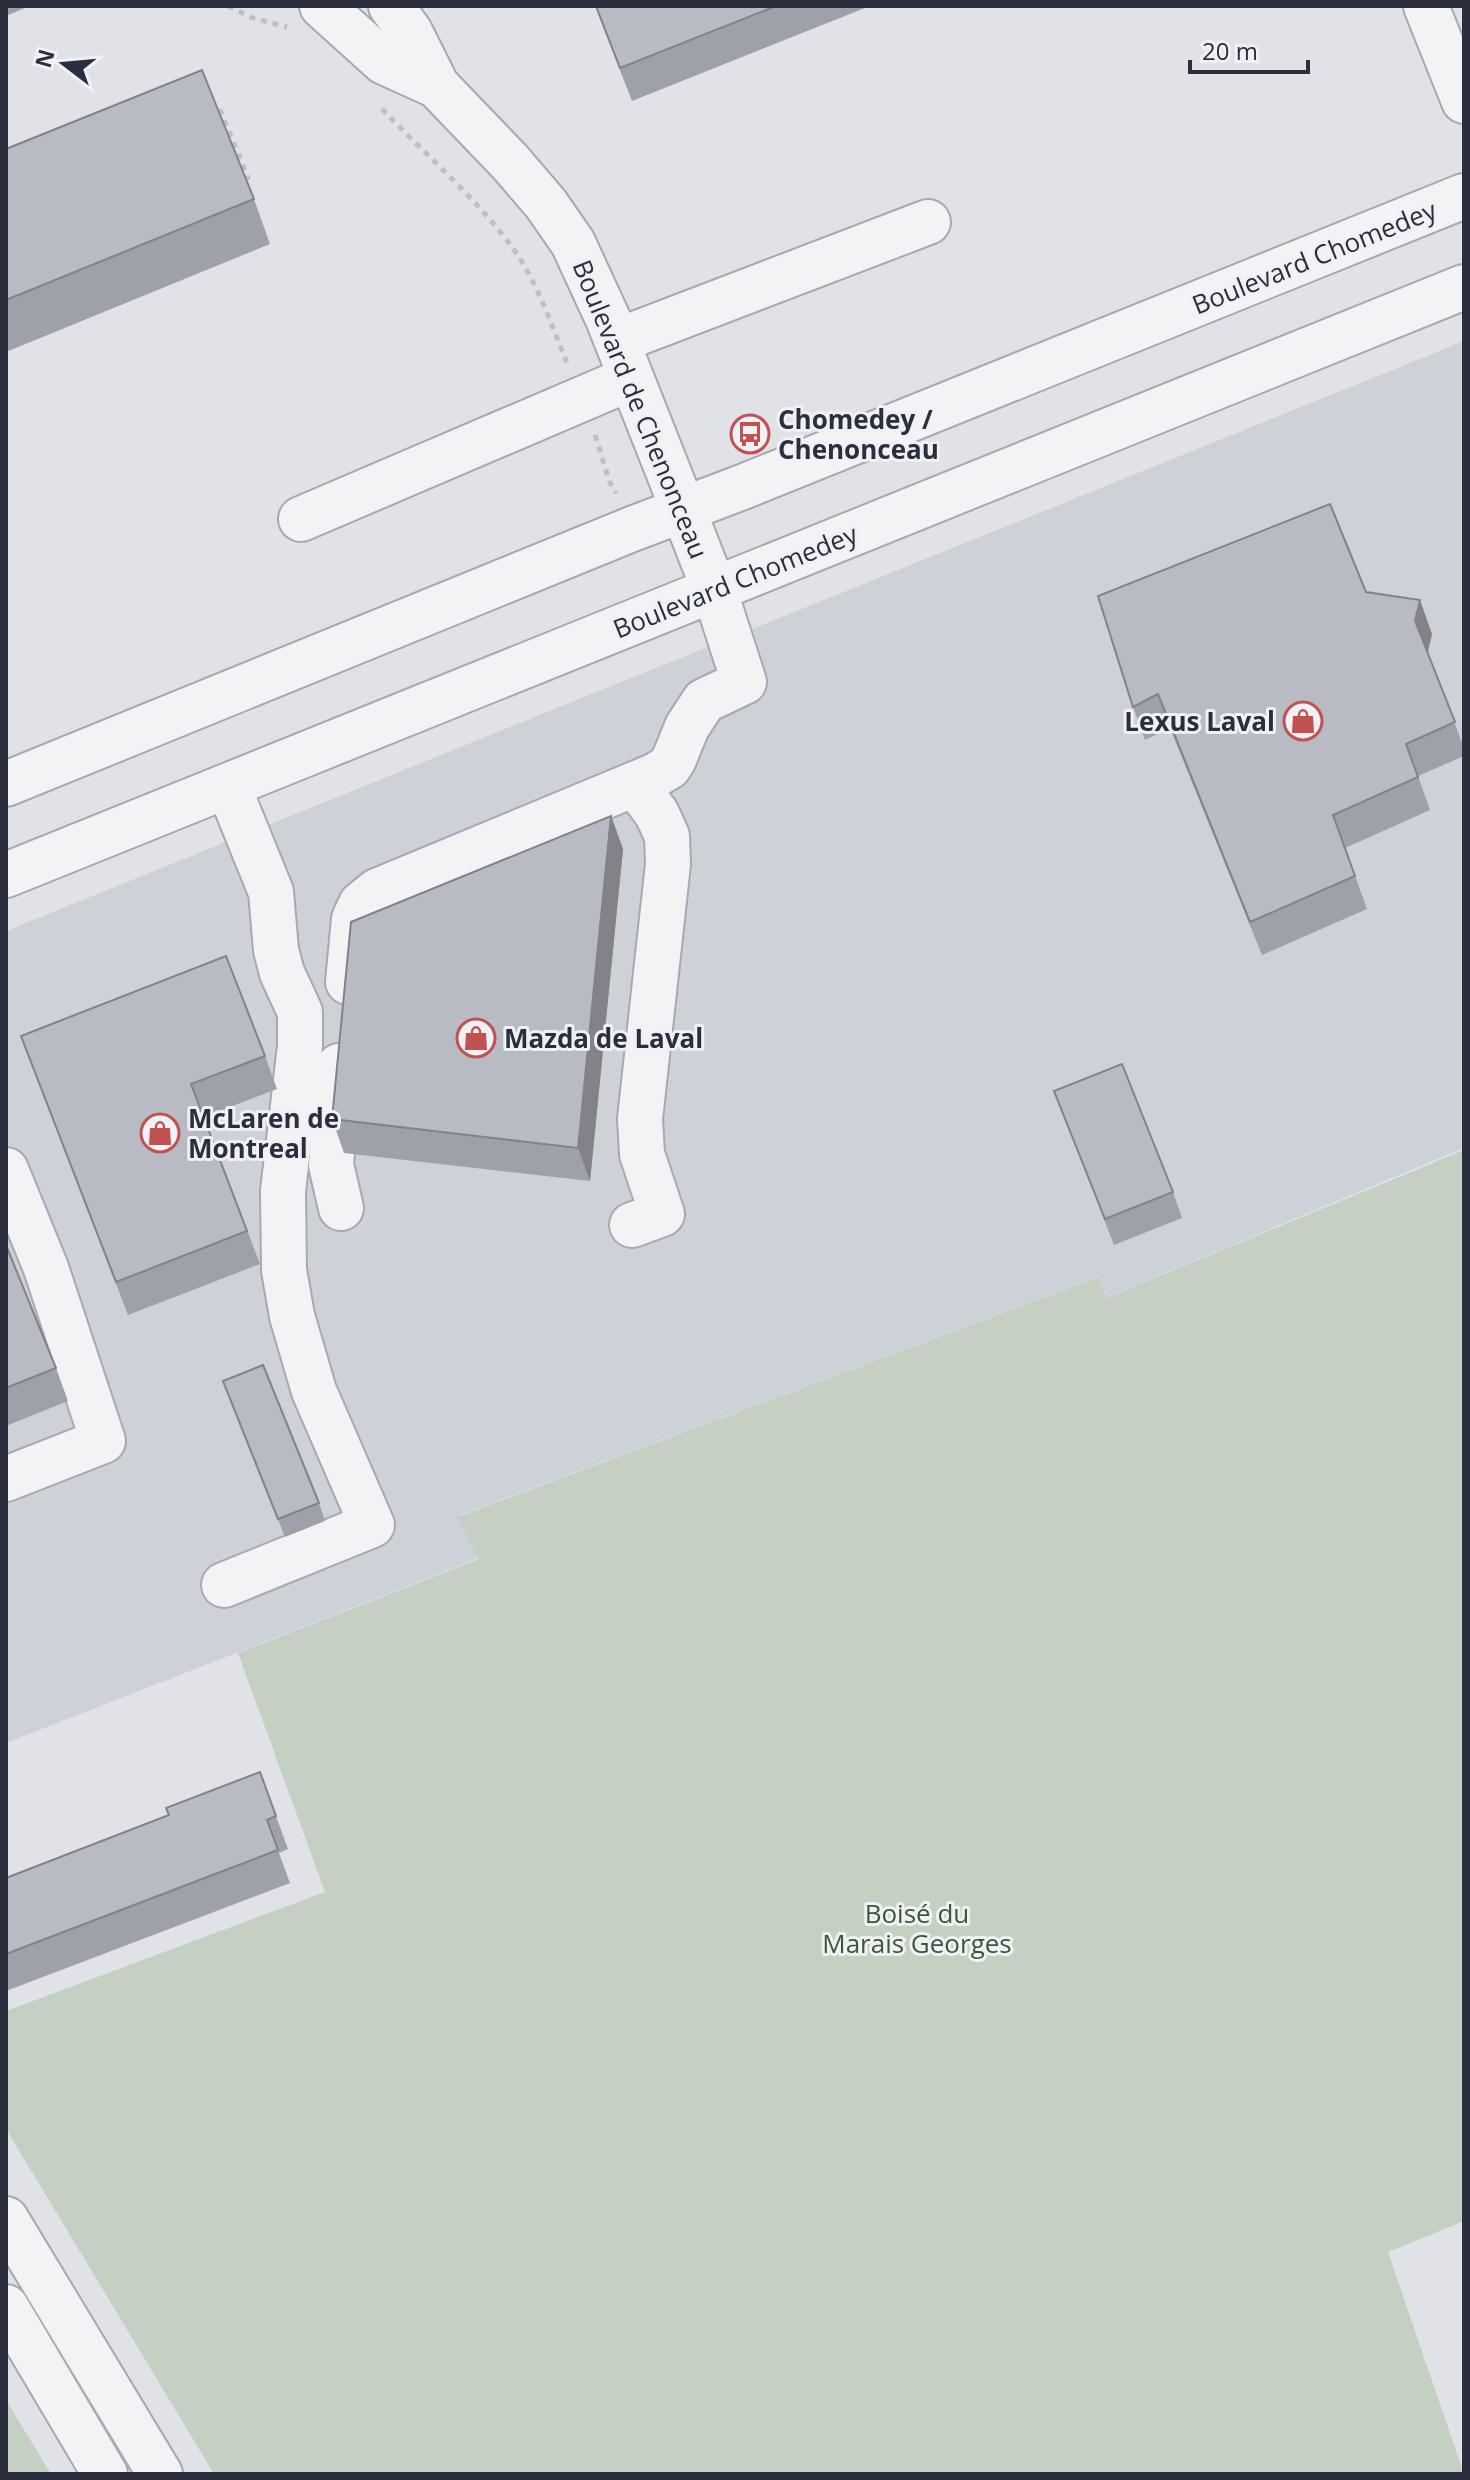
<svg xmlns="http://www.w3.org/2000/svg" width="1470" height="2480" font-family="'Open Sans',sans-serif">
	<style>
		.built { fill: #cfd1d9 }
		.green { fill: #c4d1c2 }
		.lines { fill: none; stroke-linecap: round; stroke-linejoin: round }
		.minor-casing { stroke: #a6a9b1; stroke-width: 48 }
		.path { stroke: #bfc0c6; stroke-width: 5; stroke-dasharray: 6 6; stroke-linecap: butt }
		.minor { stroke: #f3f3f6; stroke-width: 44 }
		.wall { fill: #9ea1a9 }
		.shaded-wall { fill: #818389 }
		.building { fill: #b8bbc4; stroke: #818389; stroke-width: 2 }
		.labels { text-anchor: middle; dominant-baseline: central; stroke-width: 6; stroke-linejoin: round; paint-order: stroke }
		.street-label { font-size: 26px; fill: #2b2f3d; stroke: #f0f1f5 }
		.poi-label { font-size: 26px; font-weight: bold; fill: #2b2f3d; stroke: #f0f1f5; text-anchor: start }
		.park-label { font-size: 26px; fill: #3a5839; stroke: #f0f1f5 }
	</style>
	<rect width="100%" height="100%" fill="#e0e2e8"/>
	<!-- built -->
	<path class="built" d="M1464 341V1148L1105 1298 1097 1277 458 1516 479 1558 6 1743V931Z"/>
	<!-- green -->
	<path class="green" d="M1464 1150V2221L1388 2252 1464 2474H214L6 2129V2011L325 1892 238 1653 479 1559 457 1517 1098 1277 1106 1298Z
		M6 2400 51 2474H6Z"/>
	<g class="lines">
		<!-- minor casing -->
		<g class="minor-casing">
			<path id="minor" d="M322 6 384 62 437 86
				M1426 6 1464 101
				M617 341 928 222
				M301 519 631 378
				M6 784 632 529 745 486 1464 196
				M6 875 1464 287
				M348 982 354 919 361 904 377 891 654 776 669 767 674 759 687 727 704 701 744 682 714 589 670 476 608 319 573 243 546 204 510 162 437 86 410 32 391 6
				M339 1066 331 1165 341 1208
				M6 1170 46 1268 103 1441 6 1479
				M632 1225 662 1214 642 1154 640 1119 668 864 667 836 657 814 635 784
				M224 1585 372 1525 314 1391 292 1316 284 1270 283 1191 300 1046V1012L282 973 276 950 271 892 228 786
				M6 2219 160 2474
				M6 2307 105 2474"/>
		</g>
		<!-- path -->
		<path class="path" d="M228 6 253 18 287 27
			M211 108 218 105 248 178 244 179
			M382 109C425 154 475 197 512 247 537 281 551 324 567 363
			M595 435 610 483 616 493"/>
		<!-- minor -->
		<use href="#minor" class="minor"/>
	</g>
	<!-- wall -->
	<path class="wall" d="M6 6H30L6 16Z
		M595 6H870L632 101Z
		M6 149 254 199 270 244 6 352Z
		M1366 592 1432 634 1428 653 1464 748V756L1418 776 1430 810 1345 848 1367 909 1262 955 1170 728 1145 740 1133 707Z
		M611 816 623 849 590 1181 344 1153 332 1119Z
		M21 1036 265 1056 277 1089 204 1117 260 1264 128 1315Z
		M1054 1091 1173 1192 1182 1218 1114 1245Z
		M6 1251 56 1368 68 1401 6 1426Z
		M230 1398 319 1503 325 1521 285 1537Z
		M260 1772 288 1849 279 1853 290 1883 6 1991V1878L169 1815Z"/>
	<!-- shaded-wall -->
	<path class="shaded-wall" d="M1420 600 1432 634 1427 654 1415 621Z
		M611 816 623 849 590 1181 578 1148Z"/>
	<!-- building -->
	<path class="building" d="M596 6H776L620 68Z
		M202 70 254 199 6 300V149Z
		M1330 504 1366 592 1420 600 1415 621 1455 722 1406 744 1418 777 1333 815 1355 876 1250 922 1158 694 1133 707 1098 596Z
		M611 816 578 1148 332 1119 351 922Z
		M226 956 265 1056 191 1084 247 1231 116 1282 21 1036Z
		M1122 1064 1173 1192 1105 1219 1054 1091Z
		M8 1250 56 1368 6 1388V1251Z
		M263 1365 319 1503 278 1519 223 1381Z
		M260 1772 276 1816 267 1820 278 1850 6 1954V1878L169 1815 166 1808Z"/>
	<!-- icons -->
	<defs>
		<g id="bus-ring" transform="scale(2)"><circle r="9.5" fill="#f0f1f5" stroke="#c05352" stroke-width="1.5"/><path d="M-5-6H5V4H4V6H2V4H-2V6H-4V4H-5ZM-3.5-4V0h7V-4ZM-3.5 1.2v1.5H-2V1.2ZM2 1.2v1.5H3.5V1.2Z" fill="#c05352"/></g>
		<g id="shop-ring" transform="scale(2)"><circle r="9.5" fill="#f0f1f5" stroke="#c05352" stroke-width="1.5"/><path d="M-5-2.5h2.3a2.7 3.5 0 0 1 5.4 0H5L5.5 6h-11ZM-1.5-2.5h3a1.5 2.3 0 0 0-3 0Z" fill="#c05352"/></g>
	</defs>
	<g fill-rule="evenodd">
		<use href="#bus-ring" x="750" y="434"/>
		<use href="#shop-ring" x="1303" y="721"/>
		<use href="#shop-ring" x="476" y="1038"/>
		<use href="#shop-ring" x="160" y="1133"/>
	</g>
	<g class="labels">
		<!-- street labels -->
		<g class="street-label">
			<text transform="translate(1314 257) rotate(-22)">Boulevard Chomedey</text>
			<text transform="translate(641 409) rotate(68)">Boulevard de Chenonceau</text>
			<text transform="translate(735 581) rotate(-22)">Boulevard Chomedey</text>
		</g>
		<!-- poi labels -->
		<g class="poi-label">
			<text x="778" y="419">Chomedey /<tspan x="778" dy="30">Chenonceau</tspan></text>
			<text x="1275" y="721" text-anchor="end">Lexus Laval</text>
			<text x="504" y="1038">Mazda de Laval</text>
			<text x="188" y="1118">McLaren de<tspan x="188" dy="30">Montreal</tspan></text>
		</g>
		<!-- park labels -->
		<g class="park-label">
			<text x="917" y="1913">Boisé du<tspan x="917" dy="30">Marais Georges</tspan></text>
		</g>
	</g>
	<!-- border -->
	<rect width="1470" height="2480" fill="none" stroke="#2b2f3d" stroke-width="16"/>
	<!-- north arrow -->
	<g transform="translate(64 64) rotate(286)" stroke="#f0f1f5" stroke-width="6" paint-order="stroke">
	<path d="M0-6L14 30L0 20L-14 30Z" fill="#2b2f3d"/>
	<text y="-12" font-size="22" font-weight="bold" text-anchor="middle" fill="#2b2f3d">N</text>
	</g>
	<!-- scale -->
	<path d="M1190 60v12h118v-12" fill="none" stroke="#2b2f3d" stroke-width="4"/>
	<text x="1202" y="60" font-size="24" fill="#2b2f3d" stroke="#f0f1f5" stroke-width="6" paint-order="stroke">20 m</text>
</svg>
